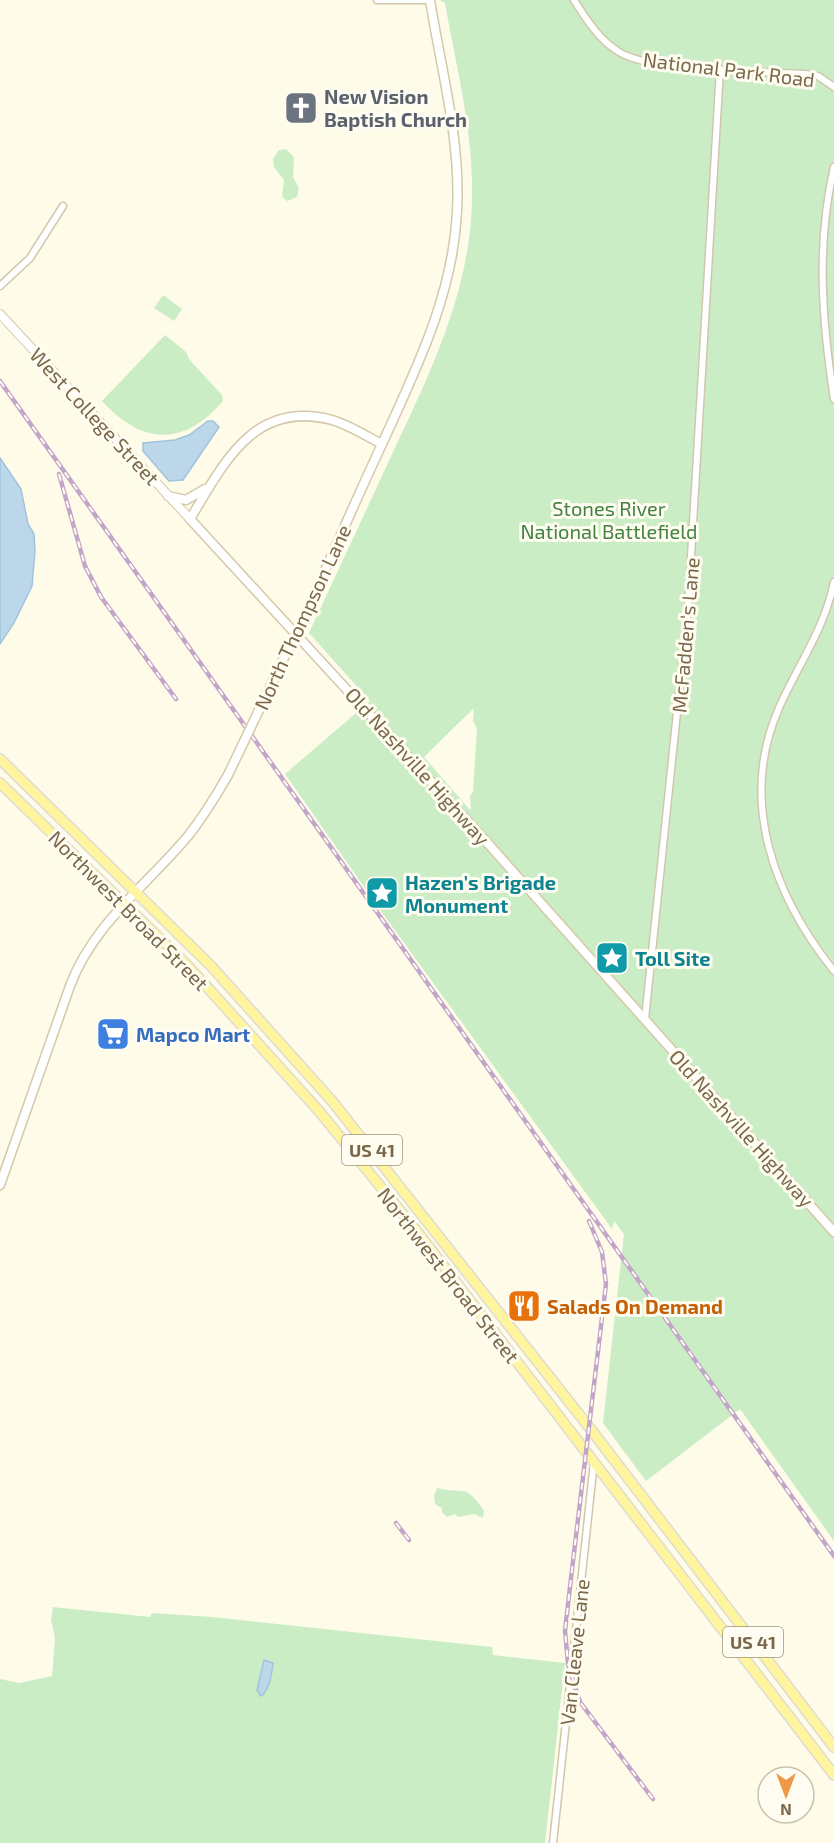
<svg xmlns="http://www.w3.org/2000/svg" width="834" height="1843" font-family="'Exo 2',sans-serif">
	<style>
		.green { fill: #cbedc6; fill-rule: evenodd }
		.water { fill: #bcd7e9; stroke: #a1c3dc; stroke-width: 1.5 }
		.lines { fill: none; stroke-linecap: round; stroke-linejoin: round }
		.minor-casing { stroke: #d2c7ad; stroke-width: 9 }
		.tertiary-casing { stroke: #d2c7ad; stroke-width: 10 }
		.secondary-casing { stroke: #d5c8ab; stroke-width: 11 }
		.primary-casing { stroke: #dfdbd4; stroke-width: 12 }
		.minor { stroke: #fff; stroke-width: 6 }
		.tertiary { stroke: #fff; stroke-width: 8 }
		.secondary { stroke: #fff; stroke-width: 8 }
		.primary { stroke: #fff59f; stroke-width: 9 }
		.rail-casing { stroke: #c3a5ca; stroke-width: 4.5 }
		.rail { stroke: #fffdf1; stroke-width: 2; stroke-dasharray: 7; stroke-linecap: butt }
		.secondary-bridge-casing { stroke: #d5c8ab; stroke-width: 11; stroke-linecap: butt }
		.secondary-bridge { stroke: #fff; stroke-width: 8 }
		.labels { text-anchor: middle; dominant-baseline: central; stroke-width: 6; stroke-linejoin: round; paint-order: stroke }
		.shield { fill: #fffdf1; stroke: #a3957c; stroke-width: 1.5 }
		.shield-label { font-size: 18px; font-weight: bold; fill: #7b684a }
		.street-label { font-size: 20px; fill: #7b684a; stroke: #fffdf1 }
		.worship-label { font-size: 20px; font-weight: bold; fill: #5b616d; stroke: #fffdf1; text-anchor: start }
		.park-label { font-size: 20px; fill: #438241; stroke: #fffdf1 }
		.culture-label { font-size: 20px; font-weight: bold; fill: #0d838f; stroke: #fffdf1; text-anchor: start }
		.shop-label { font-size: 20px; font-weight: bold; fill: #366cbe; stroke: #fffdf1; text-anchor: start }
		.food-label { font-size: 20px; font-weight: bold; fill: #c56008; stroke: #fffdf1; text-anchor: start }
	</style>
	<rect width="100%" height="100%" fill="#fefbe9"/>
	<!-- green -->
	<path class="green" d="M440 0H834V1541L740 1409 646 1481 603 1423 624 1234 614 1221 612 1229 383 914 285 774 370 701 309 633C337 573 365 513 393 452 434 365 475 281 472 182 471 122 455 61 445 3ZM474 708 473 720 477 729 473 792 470 796 471 811 424 757Z
		M286 149 294 157 293 177 299 188 297 197 287 201 282 197 284 180 274 167 273 159 279 150Z
		M163 295 182 309 174 321 154 308Z
		M165 335 186 352 189 359 222 395 223 401C183 448 141 444 102 401Z
		M437 1488C464 1495 465 1482 484 1511L483 1518 474 1514 458 1517 455 1514 447 1517 442 1512V1508L435 1504 434 1495Z
		M53 1607 150 1617 152 1613 212 1617 492 1647 493 1655 565 1663 545 1843H0V1679L19 1683 52 1676 55 1638 51 1620Z"/>
	<!-- water -->
	<path class="water" d="M208 421H213L219 427 183 480 169 481 143 451V443L175 440 189 435Z
		M0 458 21 489 28 524 34 534 35 551 32 586 14 623 0 644Z
		M264 1660 273 1663C272 1673 269 1691 261 1696L257 1690Z"/>
	<g class="lines">
		<!-- minor casing -->
		<g class="minor-casing">
			<path id="minor" d="M377 0H430
				M574 0C586 19 599 40 619 52 654 73 761 71 805 74L818 76 834 87
				M834 167C816 245 822 321 834 399
				M0 286 30 258 63 206
				M834 582C825 628 798 665 779 708 738 801 774 896 834 971
				M645 1019 688 607 720 69
				M553 1843 594 1462"/>
		</g>
		<!-- tertiary casing -->
		<g class="tertiary-casing">
			<path id="tertiary" d="M0 314 190 519"/>
		</g>
		<!-- secondary casing -->
		<g class="secondary-casing">
			<path id="secondary" d="M382 444C366 436 349 425 332 420 253 399 223 465 190 519L484 839 834 1232
				M168 496 186 500 205 489
				M314 595C337 544 359 493 383 442 417 367 453 295 457 211 461 141 441 69 430 0
				M0 1185 70 986C93 924 147 885 188 836 203 817 216 796 228 775"/>
		</g>
		<!-- primary casing -->
		<g class="primary-casing">
			<path id="primary" d="M0 759 211 966 332 1101 589 1427 834 1747
				M0 783 188 966 319 1111 419 1234 834 1775"/>
		</g>
		<!-- minor -->
		<use href="#minor" class="minor"/>
		<!-- tertiary -->
		<use href="#tertiary" class="tertiary"/>
		<!-- secondary -->
		<use href="#secondary" class="secondary"/>
		<!-- primary -->
		<use href="#primary" class="primary"/>
		<!-- rail casing -->
		<g class="rail-casing">
			<path id="rail" d="M0 381 834 1556
				M59 474 85 566 101 597 176 699
				M589 1221 602 1252 606 1284 571 1578 565 1631 568 1664 580 1702 653 1799
				M396 1523 409 1540"/>
		</g>
		<!-- rail -->
		<use href="#rail" class="rail"/>
		<!-- secondary-bridge casing -->
		<g class="secondary-bridge-casing">
			<path id="secondary-bridge" d="M228 775 314 595"/>
		</g>
		<!-- secondary-bridge -->
		<use href="#secondary-bridge" class="secondary-bridge"/>
	</g>
	<!-- icons -->
	<defs>
		<g id="church-square" transform="scale(1.725)"><rect x="-9" y="-9" width="18" height="18" rx="4" fill="#6b7280" stroke="#fffdf1"/><path d="M-1.2-6h2.4v3.5h3.3v2.4h-3.3V6h-2.4V-.1h-3.3v-2.4h3.3Z" fill="#fff"/></g>
		<g id="sight-square" transform="scale(1.725)"><rect x="-9" y="-9" width="18" height="18" rx="4" fill="#0f9aa8" stroke="#fffdf1"/><path d="M0-6L1.8-2.2L6-1.7L2.9 1.2L3.7 5.4L0 3.3L-3.7 5.4L-2.9 1.2L-6-1.7L-1.8-2.2Z" fill="#fff"/></g>
		<g id="supermarket-square" transform="scale(1.725)"><rect x="-9" y="-9" width="18" height="18" rx="4" fill="#3f7fe0" stroke="#fffdf1"/><path d="M-6-5.5h2.5l.6 2H6L4.5 2H-2.5L-4.4-4H-6ZM-1.5 3.2a1.3 1.3 0 1 0 .1 0ZM3 3.2a1.3 1.3 0 1 0 .1 0Z" fill="#fff"/></g>
		<g id="restaurant-square" transform="scale(1.725)"><rect x="-9" y="-9" width="18" height="18" rx="4" fill="#e8710a" stroke="#fffdf1"/><path d="M-5-6h1v4h1v-4h1v4h1v-4h1v5L-1.5 .5V6h-2V.5L-5-1ZM5-6V6H3V1.5H1.5Q1.5-4 5-6Z" fill="#fff"/></g>
	</defs>
	<g fill-rule="evenodd">
		<use href="#church-square" x="301" y="108"/>
		<use href="#sight-square" x="382" y="893"/>
		<use href="#sight-square" x="612" y="958"/>
		<use href="#supermarket-square" x="113" y="1034"/>
		<use href="#restaurant-square" x="524" y="1306"/>
	</g>
	<g class="labels">
		<!-- shield labels -->
		<g class="shield">
			<rect x="342" y="1135" width="60" height="30" rx="4.5"/>
			<rect x="723" y="1627" width="60" height="30" rx="4.5"/>
		</g>
		<g class="shield-label">
			<text x="372" y="1150">US 41</text>
			<text x="753" y="1642">US 41</text>
		</g>
		<!-- street labels -->
		<g class="street-label">
			<text transform="translate(729 69) rotate(7)">National Park Road</text>
			<text transform="translate(95 416) rotate(47)">West College Street</text>
			<text transform="translate(302 617) rotate(-65)">North Thompson Lane</text>
			<text transform="translate(685 635) rotate(-85)">McFadden's Lane</text>
			<text transform="translate(418 766) rotate(48)">Old Nashville Highway</text>
			<text transform="translate(129 910) rotate(45)">Northwest Broad Street</text>
			<text transform="translate(742 1128) rotate(48)">Old Nashville Highway</text>
			<text transform="translate(449 1275) rotate(52)">Northwest Broad Street</text>
			<text transform="translate(574 1652) rotate(-84)">Van Cleave Lane</text>
		</g>
		<!-- worship labels -->
		<g class="worship-label">
			<text x="324" y="96">New Vision<tspan x="324" dy="23">Baptish Church</tspan></text>
		</g>
		<!-- park labels -->
		<g class="park-label">
			<text x="609" y="508">Stones River<tspan x="609" dy="23">National Battlefield</tspan></text>
		</g>
		<!-- culture labels -->
		<g class="culture-label">
			<text x="405" y="882">Hazen's Brigade<tspan x="405" dy="23">Monument</tspan></text>
			<text x="635" y="958">Toll Site</text>
		</g>
		<!-- shop labels -->
		<g class="shop-label">
			<text x="136" y="1034">Mapco Mart</text>
		</g>
		<!-- food labels -->
		<g class="food-label">
			<text x="547" y="1306">Salads On Demand</text>
		</g>
	</g>
	<!-- north arrow -->
	<g transform="translate(786 1795) rotate(180)"><circle r="28" fill="#fffdf1" stroke="#cac1ae" stroke-width="1.5"/>
	<path d="M0-4.5L10 22L0 15L-10 22Z" fill="#ee9948"/>
	<text y="-9" font-size="16" font-weight="bold" text-anchor="middle" fill="#7b684a">N</text>
	</g>
</svg>
